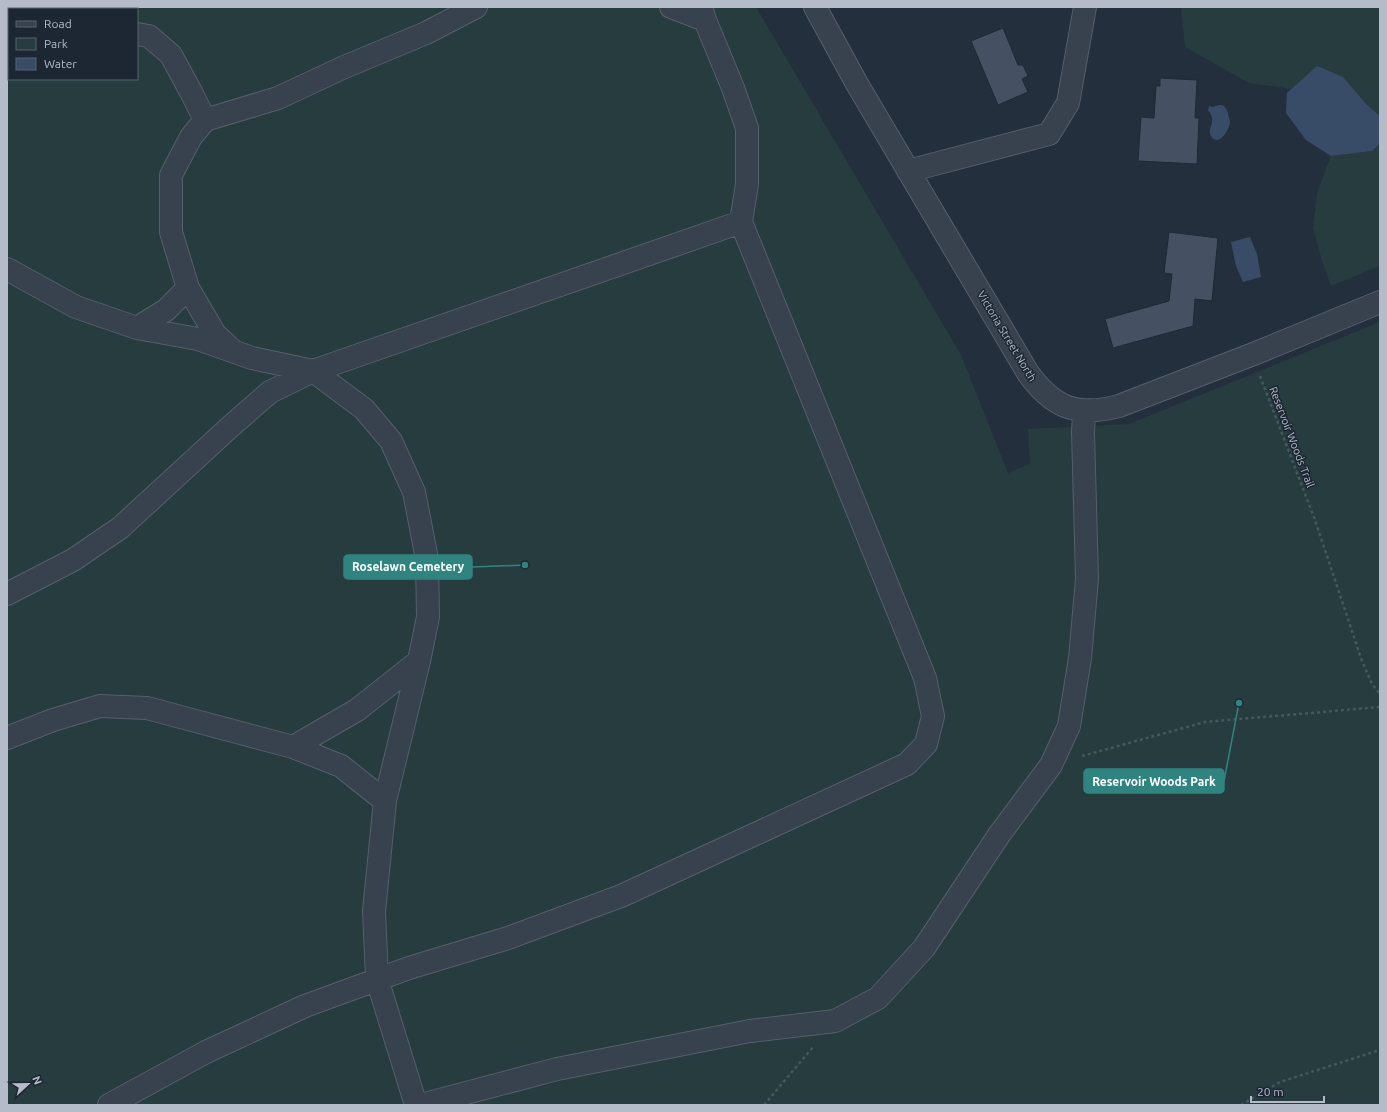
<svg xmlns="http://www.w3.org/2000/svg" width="1387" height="1112" font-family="Ubuntu,sans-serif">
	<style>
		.green { fill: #263c3f; fill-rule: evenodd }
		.water { fill: #394c67 }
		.building { fill: #455162; stroke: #1f2835 }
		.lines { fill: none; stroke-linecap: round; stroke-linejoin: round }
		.minor-casing { stroke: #565f6c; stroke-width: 24 }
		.path { stroke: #44595c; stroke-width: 2.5; stroke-dasharray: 3 3; stroke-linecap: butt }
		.minor { stroke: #38414e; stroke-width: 22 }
		.labels { text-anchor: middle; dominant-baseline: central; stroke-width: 3; stroke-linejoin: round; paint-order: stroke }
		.street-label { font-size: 11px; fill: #b4bcc9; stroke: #1d2633 }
		.leader { fill: none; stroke: #308480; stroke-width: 1.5 }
		.callout-dot { fill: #308480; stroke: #1d2633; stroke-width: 1.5 }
		.callout { fill: #308480; stroke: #308480; stroke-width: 1.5 }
		.callout-label { font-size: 12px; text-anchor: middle; font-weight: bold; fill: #fff }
	</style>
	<rect width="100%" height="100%" fill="#242f3e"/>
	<!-- green -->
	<path class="green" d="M7 7H756L961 355 1008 473 1030 464 1028 429 1129 424 1380 322V1105H7ZM9 9H137V79H9Z
		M1181 7H1380V116L1366 104 1317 67 1292 89 1249 83 1185 47Z
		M1380 143V266L1331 286 1323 264 1313 228 1317 193 1331 156 1372 151Z"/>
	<!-- water -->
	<path class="water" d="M1317 66 1343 77 1366 104 1380 116V143L1372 151 1331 156 1306 140 1286 113 1287 93Z
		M1220 105C1225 105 1226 108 1228 113 1228 116 1230 120 1230 122 1229 132 1216 149 1210 134 1209 129 1212 126 1212 122 1213 119 1211 115 1210 112L1208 111 1209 106 1212 107Z
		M1250 237 1257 254 1261 277 1243 282 1236 266 1231 242Z"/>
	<!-- building -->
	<path class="building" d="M1003 28 1018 65H1023L1028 76 1022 79 1028 92 998 105 971 41Z
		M1160 78 1197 80 1195 118H1199L1197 164 1138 161 1141 117 1154 118 1156 86H1160Z
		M1169 232 1218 238 1212 301 1195 299 1193 326 1113 348 1105 319 1169 301 1172 274 1164 273Z"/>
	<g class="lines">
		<!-- minor casing -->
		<g class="minor-casing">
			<path id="minor" d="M671 7 705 20
				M815 7 857 84 1028 373C1053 408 1077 417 1119 406L1256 353 1380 302
				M137 34 149 36 171 55 191 92 205 120
				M7 62 9 61
				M908 171 1049 134 1068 103 1085 7
				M7 269 76 307 137 328 198 339 252 358 313 371 364 409 391 441 414 492 427 559 428 617 419 661 385 801 374 911 377 979 416 1105
				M137 328 166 310 188 288
				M231 349 215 334 188 288 171 232V175L191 137 205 120 278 98 342 68 426 33 476 7
				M7 594 73 560 120 528 231 426 270 392 313 371 741 222
				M7 738 53 720 100 706 147 708 293 747 341 766 385 801
				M293 747 357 710 419 661
				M109 1105 206 1052 305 1006 409 968 508 938 621 896 907 764 926 744 933 716 925 678 741 222 747 184V128L733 88 705 20 701 7
				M421 1105 557 1069 750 1031 835 1021 878 998 924 948 999 835 1051 765 1069 726 1080 658 1087 579 1083 432 1084 411"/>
		</g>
		<!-- path -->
		<path class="path" d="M1260 376 1315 520 1362 661 1372 684 1380 694
			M1082 756 1205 722 1380 707
			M764 1105 813 1047
			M1241 1105 1280 1082 1380 1050"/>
		<!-- minor -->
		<use href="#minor" class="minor"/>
	</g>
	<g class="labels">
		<!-- street labels -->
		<g class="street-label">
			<text transform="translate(1007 336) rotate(59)">Victoria Street North</text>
			<text transform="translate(1292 437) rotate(69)">Reservoir Woods Trail</text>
		</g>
	</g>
	<!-- callouts -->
	<path class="leader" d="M525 565L472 567M1239 703L1224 781"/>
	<g class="callout-dot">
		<circle cx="525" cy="565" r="4"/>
		<circle cx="1239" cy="703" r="4"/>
	</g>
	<g class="callout">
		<rect x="344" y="555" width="128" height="24" rx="4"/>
		<rect x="1084" y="769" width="140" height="24" rx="4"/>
	</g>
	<g class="callout-label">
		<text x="408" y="571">Roselawn Cemetery</text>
		<text x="1154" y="786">Reservoir Woods Park</text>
	</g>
	<!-- border -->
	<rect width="1387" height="1112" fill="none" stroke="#b4bcc9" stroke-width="16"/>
	<!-- legend -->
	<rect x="8" y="8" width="130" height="72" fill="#1d2633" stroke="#59626f"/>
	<rect x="16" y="21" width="20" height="6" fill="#38414e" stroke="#59626f"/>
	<text x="44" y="28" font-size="12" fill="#b4bcc9">Road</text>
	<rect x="16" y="38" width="20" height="12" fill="#263c3f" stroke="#59626f"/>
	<text x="44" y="48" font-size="12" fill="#b4bcc9">Park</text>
	<rect x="16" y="58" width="20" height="12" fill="#394c67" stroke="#59626f"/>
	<text x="44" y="68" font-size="12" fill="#b4bcc9">Water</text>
	<!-- north arrow -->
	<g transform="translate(28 1084) rotate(68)" stroke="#1d2633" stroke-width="3" paint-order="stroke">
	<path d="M0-3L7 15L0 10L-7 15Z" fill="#b4bcc9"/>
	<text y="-6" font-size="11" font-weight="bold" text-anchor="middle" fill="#b4bcc9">N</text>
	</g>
	<!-- scale -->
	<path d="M1251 1096v6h73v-6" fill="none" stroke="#b4bcc9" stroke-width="2"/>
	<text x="1257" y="1096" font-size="12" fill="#b4bcc9" stroke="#1d2633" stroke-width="3" paint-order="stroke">20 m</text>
</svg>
